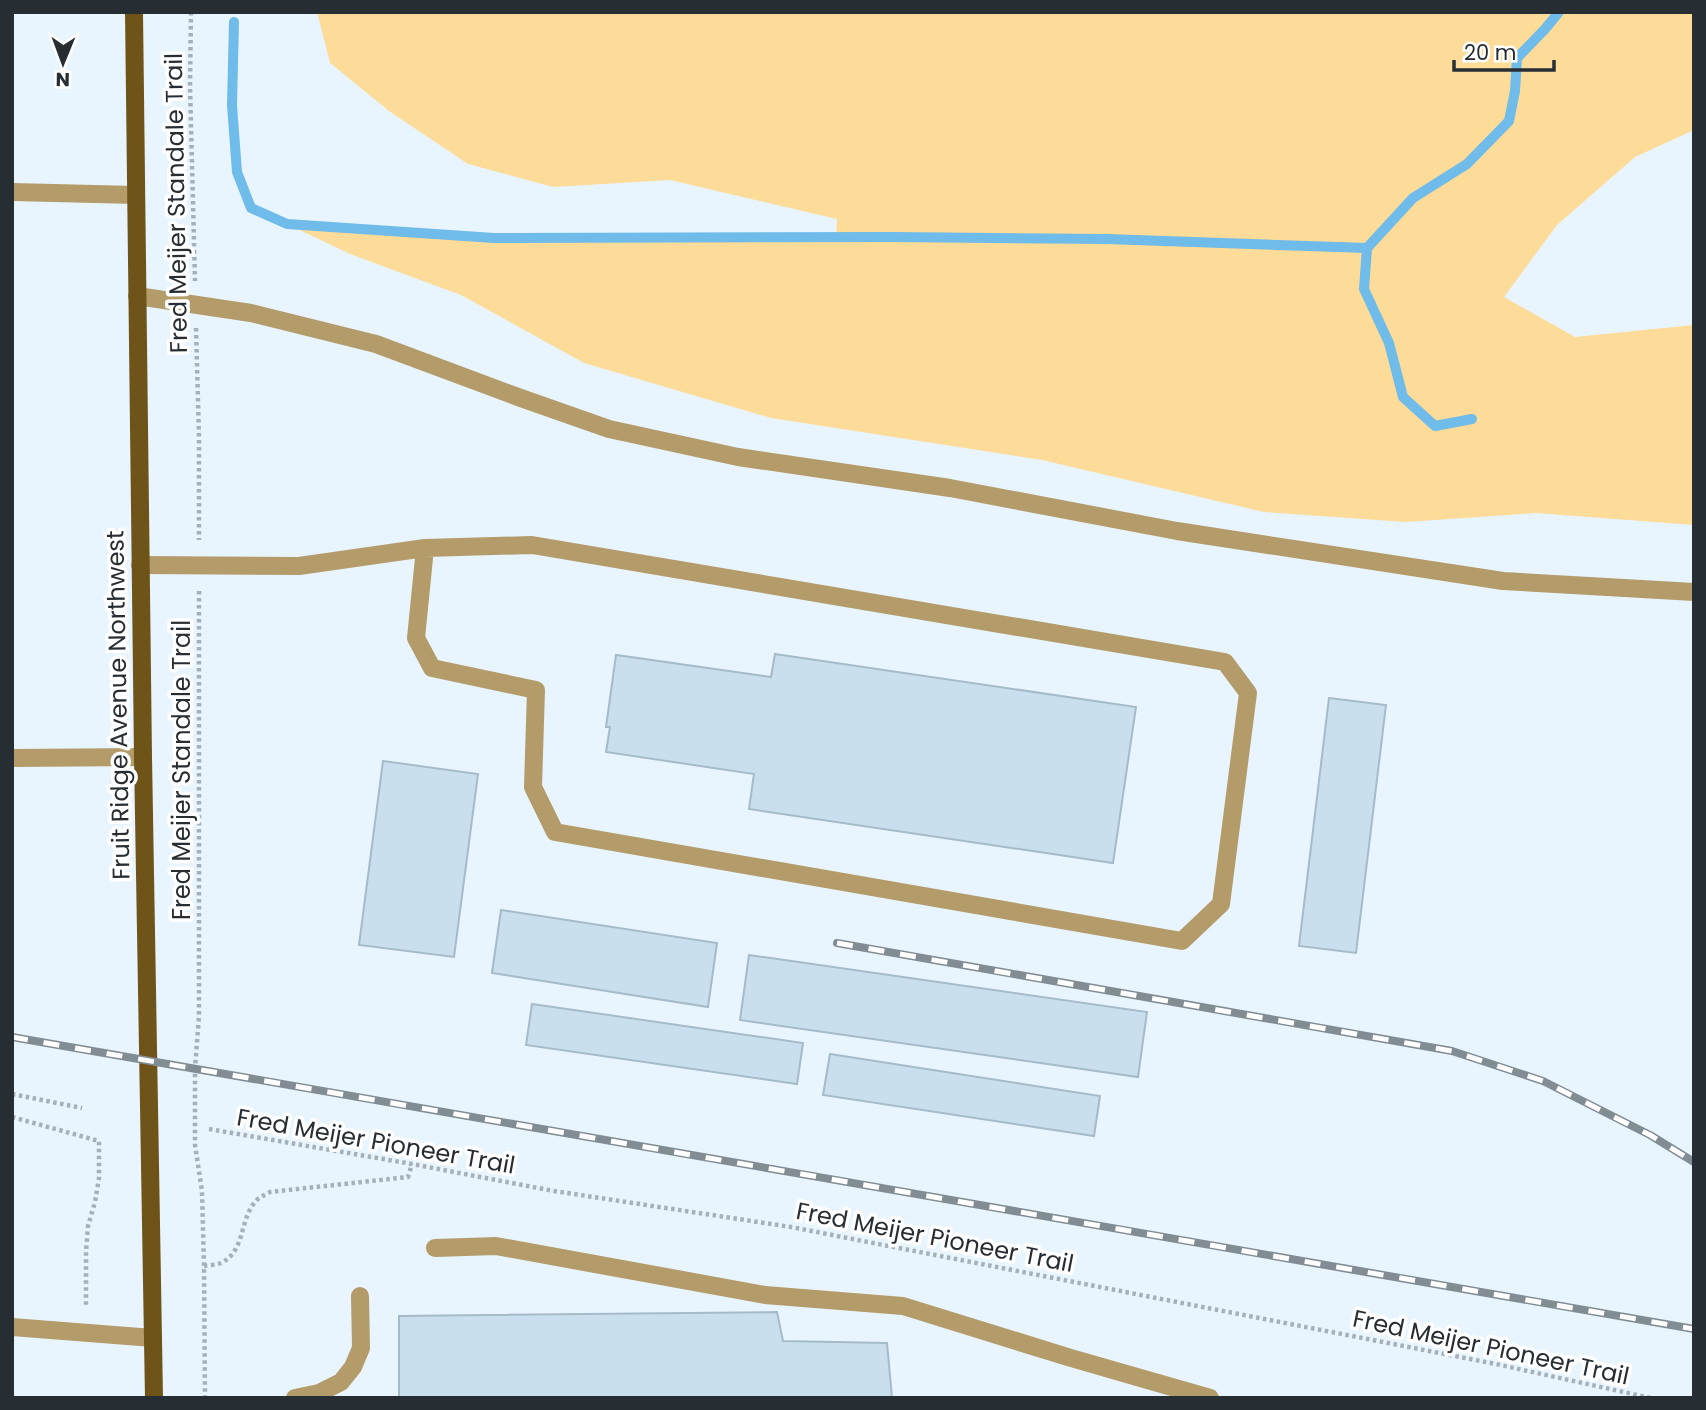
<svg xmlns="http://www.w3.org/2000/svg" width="1706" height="1410" font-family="Poppins,sans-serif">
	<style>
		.green { fill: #fddb98 }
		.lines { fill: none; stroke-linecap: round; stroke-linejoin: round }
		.stream { stroke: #6fbbe9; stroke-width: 10 }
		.building { fill: #c9dfed; stroke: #a6bbc9; stroke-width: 2 }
		.path { stroke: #a5b0b8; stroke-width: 4.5; stroke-dasharray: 3.5 3.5; stroke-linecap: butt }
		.minor { stroke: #b49b6a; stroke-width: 18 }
		.major { stroke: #6f541a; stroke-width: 18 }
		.rail-casing { stroke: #828c93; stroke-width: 8 }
		.rail { stroke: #fff; stroke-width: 5; stroke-dasharray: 16; stroke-linecap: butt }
		.labels { text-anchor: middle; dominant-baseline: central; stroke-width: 7; stroke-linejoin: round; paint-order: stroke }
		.street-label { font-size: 24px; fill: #262e34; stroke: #fff }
	</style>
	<rect width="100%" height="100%" fill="#e8f5fe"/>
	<!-- green -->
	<path class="green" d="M317 12H1694V130L1635 157 1557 225 1504 297 1575 337 1694 325V525L1536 513 1406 522 1264 512 1042 460 771 418 584 363 461 295 350 254 287 224 494 238 836 237 837 219 670 180 553 187 468 164 389 111 330 63Z"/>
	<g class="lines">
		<!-- stream -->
		<path class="stream" d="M234 22 232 105 237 172 251 208 287 224 494 238 893 237 1107 239 1367 248
			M1472 419 1435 426 1403 397 1389 343 1364 289 1367 248 1413 198 1467 164 1509 121 1515 91 1517 58 1545 29 1559 12"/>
	</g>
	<!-- building -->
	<path class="building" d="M775 654 1136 707 1113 863 749 809 754 774 606 752 610 727H606L616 655 771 677Z
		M1329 698 1386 705 1356 953 1299 946Z
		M383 761 478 774 454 957 359 945Z
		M501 910 717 943 708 1007 492 973Z
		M749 955 1147 1012 1138 1077 740 1020Z
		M532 1004 803 1043 797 1084 526 1045Z
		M830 1054 1100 1096 1094 1136 823 1095Z
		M777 1312 783 1341 887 1343 892 1398H399V1316Z"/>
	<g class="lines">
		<!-- path -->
		<path class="path" d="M191 12 190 85 195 281
			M196 328 199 437V540
			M199 591V1016L195 1068V1145L202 1191 204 1266 205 1398
			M12 1094 82 1108
			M12 1117 99 1141V1178L95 1202 88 1226 86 1252V1308
			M209 1129 412 1164 554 1191 791 1227 1496 1364 1651 1398
			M204 1266C209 1265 216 1265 221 1263 246 1251 239 1219 256 1201 259 1197 265 1195 270 1192L408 1177 412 1164"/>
		<!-- minor -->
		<path class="minor" d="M12 192 136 195
			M137 296 251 313 376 344 518 397 609 429 738 457 950 488 1177 531 1503 581 1694 592
			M140 565 299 566 425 548 532 545 1225 662 1248 693 1221 904 1182 941 555 832 533 787 536 690 432 668 416 638 425 548
			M12 758 143 757
			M435 1248 496 1246 765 1295 903 1306 1071 1358 1210 1398
			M12 1327 153 1338
			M295 1398 319 1393 341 1382 353 1367 361 1348 360 1296"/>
		<!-- major -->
		<path class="major" d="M134 12 143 757 154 1398"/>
		<!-- rail casing -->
		<g class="rail-casing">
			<path id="rail" d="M837 943 1452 1051 1543 1081 1650 1135 1694 1162
				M12 1037 1694 1329"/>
		</g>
		<!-- rail -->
		<use href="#rail" class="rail"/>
	</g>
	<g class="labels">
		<!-- street labels -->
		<g class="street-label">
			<text transform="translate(176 203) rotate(-91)">Fred Meijer Standale Trail</text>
			<text transform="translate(118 705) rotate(-91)">Fruit Ridge Avenue Northwest</text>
			<text transform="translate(181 770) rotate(-90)">Fred Meijer Standale Trail</text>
			<text transform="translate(376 1141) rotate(10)">Fred Meijer Pioneer Trail</text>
			<text transform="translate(935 1237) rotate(11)">Fred Meijer Pioneer Trail</text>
			<text transform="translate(1491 1347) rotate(12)">Fred Meijer Pioneer Trail</text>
		</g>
	</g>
	<!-- border -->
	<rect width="1706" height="1410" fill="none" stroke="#262e34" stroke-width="28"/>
	<!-- north arrow -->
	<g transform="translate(63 63) rotate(181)" stroke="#ffffff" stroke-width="5" paint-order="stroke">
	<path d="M0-5L12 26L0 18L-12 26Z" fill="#262e34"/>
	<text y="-10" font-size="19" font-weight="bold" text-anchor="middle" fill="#262e34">N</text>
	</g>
	<!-- scale -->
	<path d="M1454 60v10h100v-10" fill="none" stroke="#262e34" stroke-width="3.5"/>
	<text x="1464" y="60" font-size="21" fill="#262e34" stroke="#ffffff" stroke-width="5" paint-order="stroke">20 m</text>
</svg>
